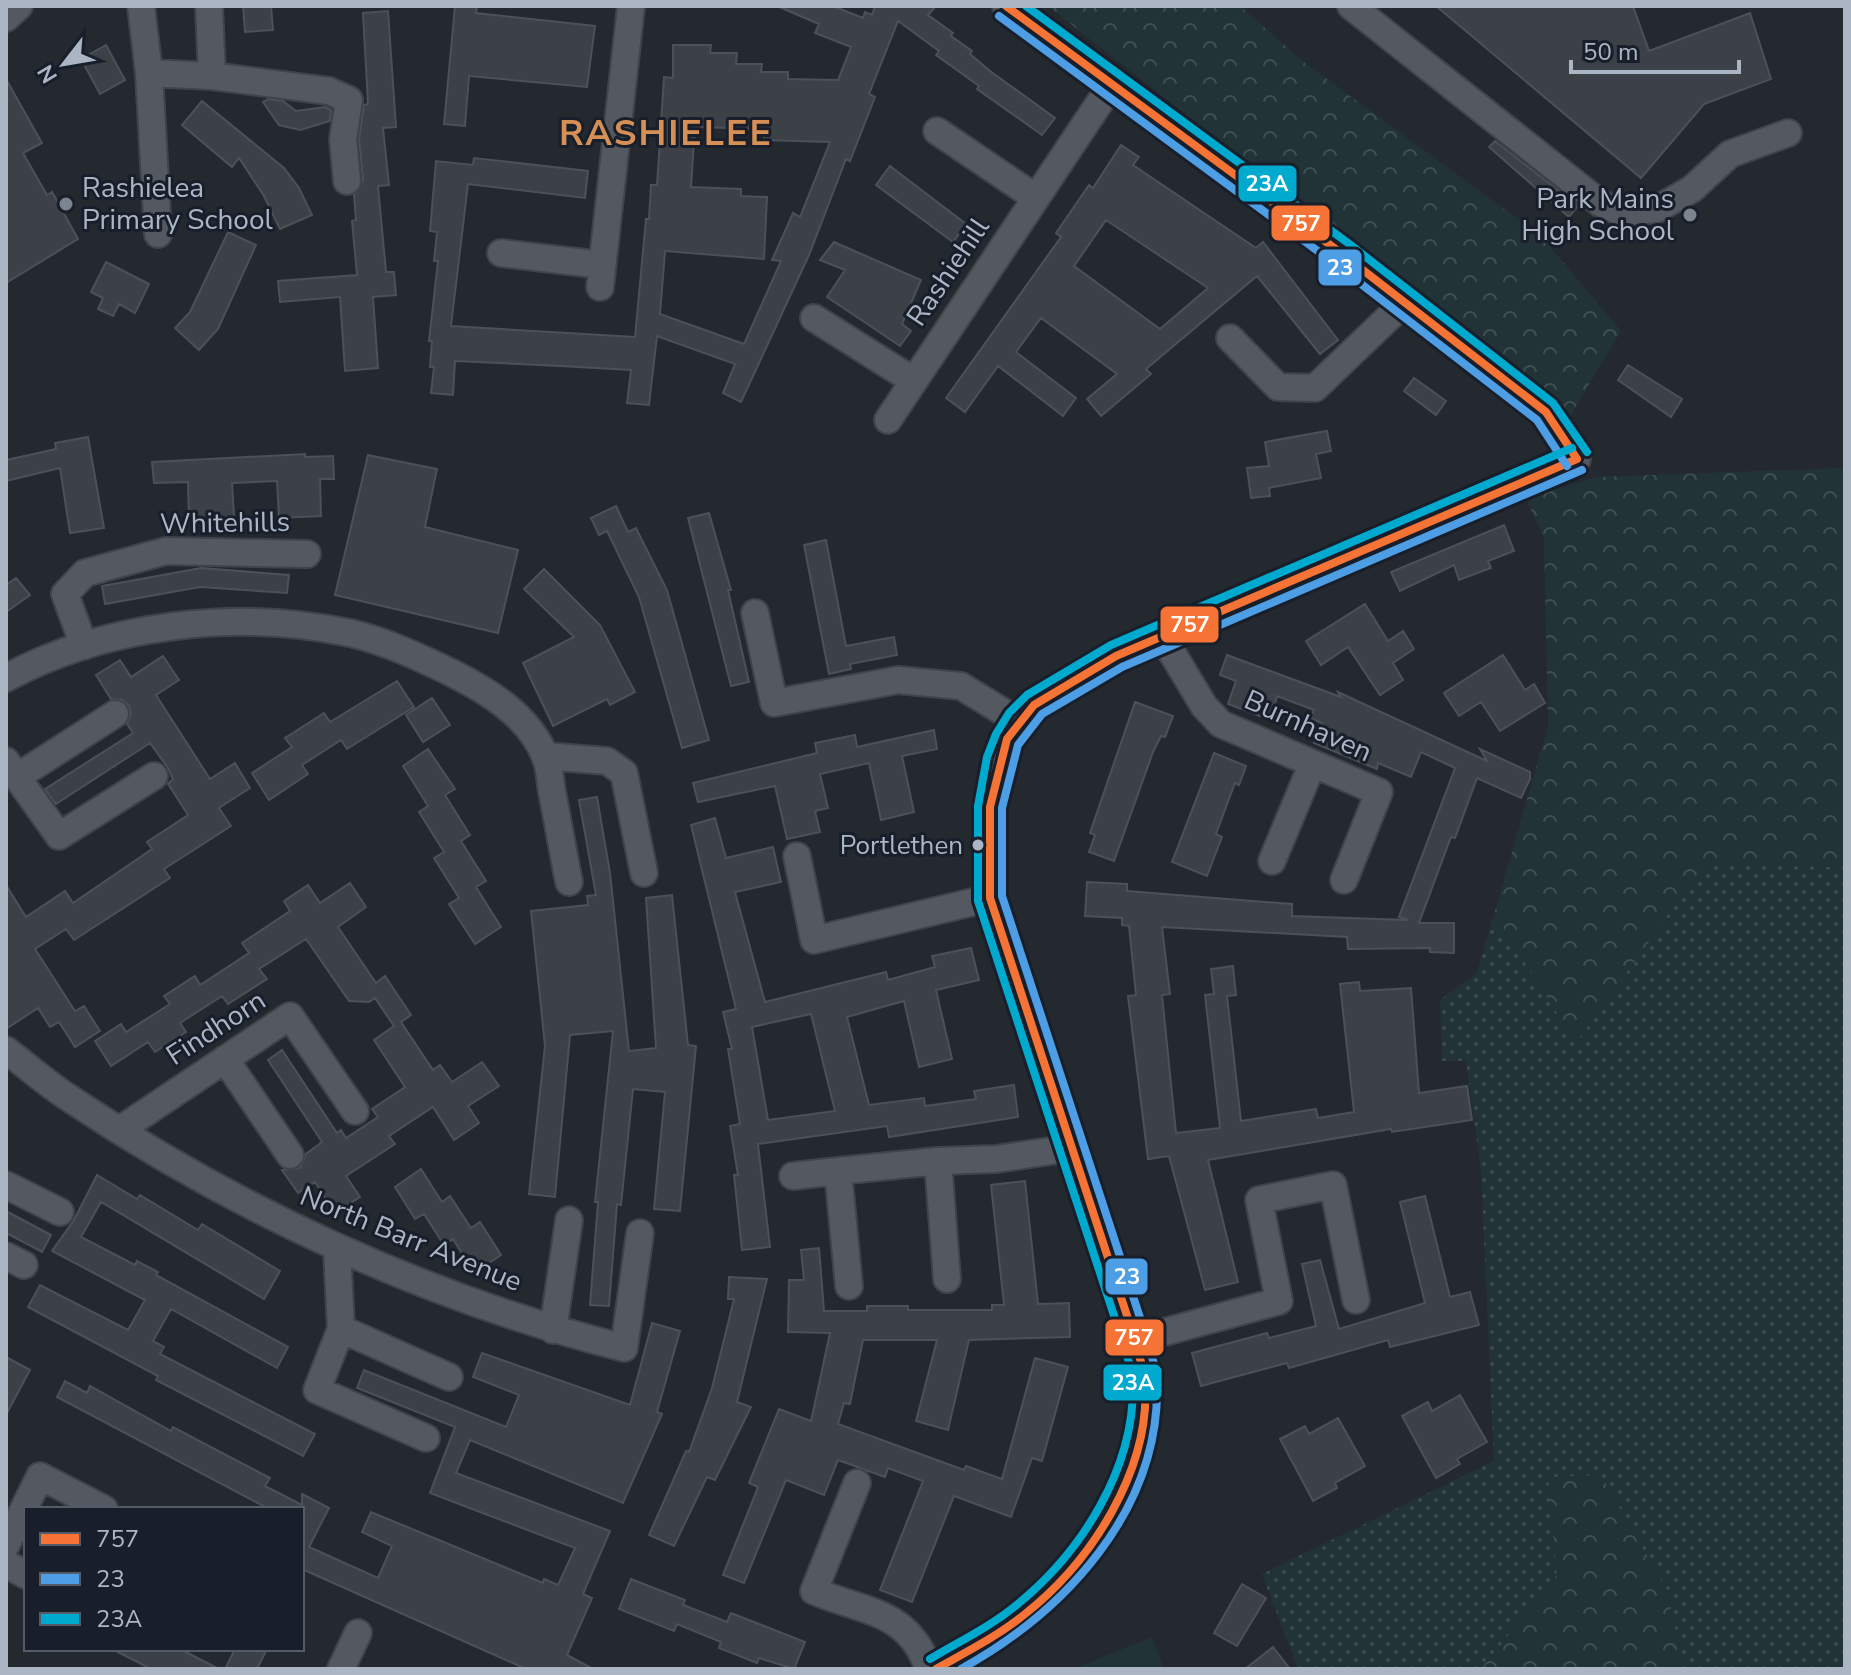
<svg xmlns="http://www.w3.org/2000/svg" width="1851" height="1675" font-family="'Nunito Sans',sans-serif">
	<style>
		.grass { fill: url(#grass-dots) }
		.forest { fill: url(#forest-crowns) }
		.park { fill: #213336 }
		.building { fill: #3c4148; stroke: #4b5159; stroke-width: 2; fill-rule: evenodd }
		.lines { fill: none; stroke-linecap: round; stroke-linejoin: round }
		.minor-casing { stroke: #40444a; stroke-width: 30 }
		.minor { stroke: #545860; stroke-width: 26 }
		.bus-1-casing { stroke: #181f2b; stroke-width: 14 }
		.bus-2-casing { stroke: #181f2b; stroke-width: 14 }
		.bus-3-casing { stroke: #181f2b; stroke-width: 14 }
		.bus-1 { stroke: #f57335; stroke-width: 8 }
		.bus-2 { stroke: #4d9ee5; stroke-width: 8 }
		.bus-3 { stroke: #00a9ce; stroke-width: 8 }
		.poi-dot { fill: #7c8490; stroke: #181f2b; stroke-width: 3 }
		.bus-dot { fill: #acb5c4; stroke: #181f2b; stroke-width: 3 }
		.labels { text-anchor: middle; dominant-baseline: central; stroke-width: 6; stroke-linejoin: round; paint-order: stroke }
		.bus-label { font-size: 26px; fill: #acb5c4; stroke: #181f2b; text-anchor: end }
		.poi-label { font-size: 28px; fill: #acb5c4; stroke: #181f2b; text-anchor: start }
		.street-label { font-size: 28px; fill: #acb5c4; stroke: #181f2b }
		.district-label { font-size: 36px; font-weight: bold; letter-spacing: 2px; fill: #d69055; stroke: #181f2b }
		.line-badge { stroke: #181f2b; stroke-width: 3 }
		.badge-label { font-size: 22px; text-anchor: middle; font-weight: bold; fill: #fff }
	</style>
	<defs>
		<pattern id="grass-dots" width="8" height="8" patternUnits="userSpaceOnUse" patternTransform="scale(2)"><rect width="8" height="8" fill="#213336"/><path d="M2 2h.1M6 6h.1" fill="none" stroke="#3f4e51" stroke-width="1.8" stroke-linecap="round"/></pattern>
		<pattern id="forest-crowns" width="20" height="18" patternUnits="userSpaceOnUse" patternTransform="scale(2)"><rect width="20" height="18" fill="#213336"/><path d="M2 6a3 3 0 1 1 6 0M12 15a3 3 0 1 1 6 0" fill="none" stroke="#3f4e51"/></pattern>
	</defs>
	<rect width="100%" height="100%" fill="#242930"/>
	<!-- grass -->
	<path class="grass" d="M1704 864 1845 867V1669H1684L1667 1590 1549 1478 1557 1575 1481 1669H1298L1262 1574 1494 1461 1481 1171 1466 1061H1442L1440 1000 1477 973 1491 925 1503 928 1576 1042Z"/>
	<!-- forest -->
	<path class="forest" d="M1048 6H1240L1305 63 1541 236 1621 331 1570 416Z
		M1845 468V867L1704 865 1576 1043 1503 928 1491 925 1548 726 1544 538 1526 499 1596 477Z
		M1601 1475 1667 1590 1684 1669H1481L1557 1575 1548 1477Z"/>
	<!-- park -->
	<path class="park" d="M1152 1637 1164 1669H1073Z"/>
	<!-- building -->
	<path class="building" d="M243 6H271L273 30 245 32Z
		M455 6H477L476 13 595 26 587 87 469 76 465 126 444 124Z
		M777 6H833L863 18 865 12 872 15 875 6H936L928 15 953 33 951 36 972 51 970 54 990 71 1055 118 1042 135 977 89 979 86 936 55 939 51 898 21 869 94 875 97 850 161 846 159 809 255 741 402 723 393 735 364 657 336 649 405 627 403 631 370 560 366 455 361 453 395 431 393 434 367H430L432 341H429L438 261H434L437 232 430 231 436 161 473 165 474 158 588 171 585 198 468 184 451 326 635 337 646 219H649L651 185H657L664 77 673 78V45H711L710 53H737L736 64H762L761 72H788V79L838 80 851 47 815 33 819 24ZM695 127 764 129V140L830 142 800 217 793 213 772 260 781 261 744 344 660 314 665 251 764 259 767 197 741 196V189L691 187Z
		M1436 6H1633L1649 51 1750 13 1771 79 1704 104 1641 178Z
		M388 11 396 127 383 128 389 185 378 186 386 272H394L396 295 373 297 378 368 345 371 340 297 280 302 278 281 357 275 352 221 356 220 354 195 363 180 359 139 364 105 368 104 363 13Z
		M106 45 125 80 100 94 81 59Z
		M6 79 42 143 23 153 47 195 52 192 78 239 6 283Z
		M268 99 283 101 296 111 325 107 331 110 330 121 300 130 279 125 263 102Z
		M202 101 284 168 299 188 312 215 280 229 264 196 239 158 232 167 182 125Z
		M1495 141 1578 206 1569 217 1489 147Z
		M1121 145 1139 157 1133 165 1256 248 1263 242 1338 340 1320 354 1257 276 1146 369 1151 374 1101 416 1087 399 1117 374 1041 318 1016 352 1076 398 1063 416 998 366 965 412 946 398 1061 237 1056 233 1089 185 1093 188ZM1106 220 1208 288 1160 329 1074 266Z
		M890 166 966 224 953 242 876 185Z
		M228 232 256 245 218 329 199 350 175 328 190 312Z
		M834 242 921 280 902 324 911 331 900 346 827 297 845 270 820 260Z
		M106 262 149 284 135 313 119 304 113 316 98 309 103 298 91 292Z
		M1628 365 1682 399 1671 417 1618 380Z
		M1414 378 1446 401 1436 415 1404 391Z
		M1327 431 1331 451 1316 454 1321 478 1269 488 1270 496 1251 498 1247 468 1269 466 1265 442Z
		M88 437 104 528 70 533 60 468 6 481V460L56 449 55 443Z
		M305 454V457L333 456 334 479H320L321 516 279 518 277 481 232 483 234 517 189 519 188 482 154 483 152 462Z
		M368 455 437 469 425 527 518 550 498 633 335 595Z
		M616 506 628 532 636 528 667 590 709 740 682 748 639 597 607 531 599 535 591 518Z
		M709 513 731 590H728L749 682 731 686 688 518Z
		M1504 525 1514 551 1488 561 1491 568 1459 580 1454 565 1400 591 1391 572Z
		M826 540 846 646 894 637 897 655 850 664 851 669 829 674 804 545Z
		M201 568 289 575 287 593 200 587 105 604 102 586Z
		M544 569 600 625 635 692 610 705 607 699 553 726 523 663 574 637 524 589Z
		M16 578 30 595 6 612V585Z
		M1365 604 1388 641 1403 631 1414 649 1393 663 1403 680 1380 695 1348 647 1321 665 1306 641Z
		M1227 655 1341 697 1338 692 1487 761 1480 749 1530 772V779L1521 798 1477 778 1455 838 1451 837 1419 923H1454V953L1430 952V948L1348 949 1347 937 1162 927 1170 994 1162 995 1176 1133 1220 1128 1205 995 1214 994 1211 969 1233 966 1236 995 1227 996 1241 1121 1316 1109 1318 1118 1354 1112 1340 984 1359 982 1360 991 1411 988 1419 1093 1467 1086 1472 1120 1392 1132 1391 1129 1208 1160 1238 1282 1205 1290 1169 1156 1148 1159 1128 996 1136 995 1129 926 1122 925V918L1085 916 1087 882 1127 884V891L1292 904V916L1408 920 1399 917 1455 768 1421 752 1411 777 1378 763 1377 769 1314 743 1322 723 1310 718 1314 710 1277 696 1270 720 1228 704 1236 681 1220 675Z
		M1503 655 1525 690 1534 684 1545 703 1500 731 1481 702 1459 716 1444 693Z
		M163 656 179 680 156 695 210 779 235 763 250 788 219 808 231 826 164 869 170 878 74 940 66 929 35 949 75 1011 84 1006 100 1031 75 1047 59 1022 50 1027 38 1008 6 1029V885L26 917 65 891 73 903 152 849 147 842 188 815 168 784 173 779 168 768 150 743 56 804 45 789 133 733 127 724 131 714 129 706 122 700 111 699 96 675 120 660 131 677Z
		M397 681 414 707 347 749 341 740 302 765 308 774 269 800 252 773 292 747 285 738 324 713 330 722Z
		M432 698 450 725 423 742 406 715Z
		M1135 702 1173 716 1165 737 1161 736 1153 752 1114 861 1089 852 1095 835 1090 833Z
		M934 730 937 749 902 756 914 812 881 820 869 763 820 774 828 808 815 811 820 832 787 839 775 786 698 802 693 783 817 753 815 743 855 735 857 747Z
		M428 749 455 789 445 795 470 835 461 841 486 881 476 887 501 927 475 944 449 904 459 898 434 858 444 852 419 812 428 806 403 766Z
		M1214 753 1246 766 1239 785 1235 783 1216 834 1222 837 1207 876 1172 862Z
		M597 797 610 873 629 1051 656 1048 646 898 672 895 688 1045 696 1046 680 1211 654 1209 665 1092 633 1089 621 1205 617 1204 609 1306 590 1305 598 1202H595L613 1031 570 1035 555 1197 529 1194 545 1046 531 911 588 905 587 896 596 895 579 800Z
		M715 818 726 858 773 847 781 882 735 892 765 1002 886 972 888 980 935 967 932 956 971 948 979 980 936 990 952 1059 919 1067 904 1001 847 1017 869 1105 924 1098 925 1106 976 1099 974 1091 1014 1085 1018 1117 889 1137 887 1126 758 1144 770 1247 742 1250 734 1175H738L730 1126 740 1124 728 1049H732L723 1012 736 1009 691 825ZM811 1014 835 1111 768 1120 752 1027Z
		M350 883 366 907 338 927 376 983 385 976 411 1015 401 1022 433 1070 440 1065 452 1082 482 1062 499 1086 468 1106 479 1123 454 1140 433 1107 389 1136 395 1144 346 1176 360 1197 335 1213 315 1182 298 1193 282 1170 300 1168 306 1154 322 1142 268 1060 282 1050 337 1133 341 1130 346 1138 378 1117 372 1109 405 1087 374 1040 394 1026 375 998 369 1002 349 1001 306 939 259 969 267 979 228 1004 222 996 180 1023 186 1032 155 1052 148 1042 111 1066 95 1041 121 1024 126 1032 170 1004 164 996 195 976 200 985 249 953 242 943 290 911 284 901 308 885 320 903Z
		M421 1169 442 1202 450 1196 471 1228 480 1222 501 1255 474 1273 453 1239 444 1245 424 1214 415 1219 395 1187Z
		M97 1175 137 1199 140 1195 198 1230 202 1224 280 1271 264 1299 101 1202 81 1237 135 1265 137 1261 158 1272 156 1275 288 1347 277 1368 171 1309 153 1341 164 1347 160 1354 315 1434 303 1456 156 1380 158 1376 28 1307 40 1285 128 1330 145 1300 52 1251 74 1220Z
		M1025 1181 1038 1304 1069 1303 1070 1337 969 1340 948 1430 916 1421 937 1340H863L850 1404 844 1403 838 1424 964 1470 966 1466 1002 1479 1035 1358 1068 1367 1042 1461 1032 1458 1011 1517 954 1496 912 1602 880 1590 923 1481 888 1468 885 1477 838 1460 824 1495 786 1480 744 1583 723 1575 758 1487 749 1483 779 1409 811 1421 830 1333 788 1332 789 1280H804L801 1250 819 1248 824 1311H867V1306H908V1310H992V1305H1004L991 1185Z
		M1425 1196 1450 1297 1470 1292 1479 1325 1390 1347 1388 1340 1289 1368 1287 1363 1201 1386 1192 1353 1267 1333 1269 1338 1316 1326 1302 1264 1320 1260 1339 1329 1425 1303 1400 1202Z
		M6 1211 51 1235 42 1252 6 1233Z
		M729 1277 767 1279 737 1402 751 1407 715 1480 707 1477 674 1546 649 1535 686 1451 689 1452 712 1388 734 1299H728Z
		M652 1323 680 1331 657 1412 662 1414 623 1503 470 1440 456 1473 610 1531 583 1594 592 1598 567 1655 593 1669H526L302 1569V1509H269L57 1397 65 1381 87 1393 90 1386 171 1431 173 1427 270 1478 265 1486 302 1505V1494L329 1508 309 1547 378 1578 392 1546 362 1532 371 1512 543 1583 544 1579 558 1585 575 1548 430 1493 455 1427 357 1388 364 1370 506 1427 519 1395 473 1377 482 1353 630 1405Z
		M6 1357 30 1370 6 1415Z
		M1460 1395 1487 1442 1457 1459 1460 1464 1436 1478 1402 1416 1428 1402 1432 1411Z
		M1338 1418 1365 1466 1335 1483 1337 1488 1313 1501 1280 1439 1305 1426 1309 1434Z
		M631 1579 685 1600 683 1605 727 1622 731 1613 805 1642 794 1669 759 1658 757 1663 719 1648 721 1642 677 1624 674 1631 619 1609Z
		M1242 1584 1266 1598 1237 1646 1214 1633Z
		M1273 1647 1290 1669H1245Z
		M112 1649H180L219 1669H151Z
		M235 1649H267L257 1669H225Z"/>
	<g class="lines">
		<!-- minor casing -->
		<g class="minor-casing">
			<path id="minor" d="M141 6 149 73 158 234
				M209 6 212 76
				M1351 6 1600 203 1621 212 1657 209 1692 189 1730 154 1788 133
				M6 18 19 6
				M149 73 212 76 329 91 349 100 343 139 347 181
				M937 131 1036 198
				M501 253 602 265
				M600 287 631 6
				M814 318 914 381
				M1230 338 1278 387 1315 388 1405 302
				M888 420 1112 84
				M755 613 774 703 898 680 961 686 1018 721
				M1162 636 1204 706 1221 724 1379 792 1344 880
				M84 646 65 594 85 573 166 551 307 554
				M6 678C106 624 238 609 350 633 385 641 419 657 452 673 488 691 529 716 545 756 550 767 550 781 552 792 558 822 563 852 569 882
				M545 756 607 761 624 773 644 873
				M6 761 17 777 115 714
				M17 777 59 836 154 776
				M797 856 814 940 990 898
				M1272 861 1312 765
				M6 1050C27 1066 47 1084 69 1098 238 1211 427 1298 624 1348L640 1233
				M225 1059 290 1155
				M121 1129 290 1016 355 1111
				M938 1161 996 1159 1071 1148
				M793 1176 838 1171
				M6 1185 60 1212
				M337 1249 341 1329 317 1390 426 1438
				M6 1256 24 1265
				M849 1286 838 1171 938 1161 947 1279
				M341 1329 449 1377
				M553 1330 569 1220
				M1135 1340 1279 1301 1259 1200 1333 1185 1356 1300
				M857 1483 814 1591C866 1613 908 1610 929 1669
				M6 1545 40 1476 104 1509
				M6 1564 26 1575
				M341 1669 358 1633
				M936 1669C971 1649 1010 1630 1039 1602 1099 1545 1144 1473 1145 1388 1146 1373 1138 1355 1135 1340L990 898C986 846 985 766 1018 721 1049 679 1179 628 1230 606 1345 556 1461 507 1577 459L1546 412 1341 253 1006 6"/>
		</g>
		<!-- minor -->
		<use href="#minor" class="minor"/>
		<!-- bus-1 casing -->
		<g class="bus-1-casing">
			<path id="bus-1" d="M1006 6 1341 253 1546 412 1577 459
				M936 1669C966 1652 998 1636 1025 1614 1091 1562 1151 1470 1145 1382 1144 1368 1138 1354 1135 1340L990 898V807L1007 739 1034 705 1116 656 1577 459"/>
		</g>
		<!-- bus-2 casing -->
		<g class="bus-2-casing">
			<path id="bus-2" d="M999 16 1334 263 1537 420 1567 466
				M961 1669C1064 1612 1160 1511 1157 1384 1157 1368 1150 1352 1146 1336L1002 896V808L1018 745 1042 714 1122 667 1582 470"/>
		</g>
		<!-- bus-3 casing -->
		<g class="bus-3-casing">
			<path id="bus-3" d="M1026 6 1348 243 1553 403 1587 452
				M930 1659C960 1641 992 1626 1019 1603 1082 1551 1134 1469 1133 1385 1133 1371 1127 1357 1123 1343L978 901V806L987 757 996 734 1009 713 1027 695 1111 645 1572 448"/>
		</g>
		<!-- bus-1 -->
		<use href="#bus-1" class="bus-1"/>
		<!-- bus-2 -->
		<use href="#bus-2" class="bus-2"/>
		<!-- bus-3 -->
		<use href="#bus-3" class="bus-3"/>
	</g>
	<!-- markers -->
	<g class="poi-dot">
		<circle cx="66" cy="204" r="8"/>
		<circle cx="1690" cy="215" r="8"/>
	</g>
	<circle class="bus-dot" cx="978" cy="845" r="7"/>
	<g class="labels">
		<!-- bus labels -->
		<g class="bus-label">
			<text x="963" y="845">Portlethen</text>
		</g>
		<!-- poi labels -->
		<g class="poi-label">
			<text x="82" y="188">Rashielea<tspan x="82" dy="32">Primary School</tspan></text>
			<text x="1674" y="199" text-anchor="end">Park Mains<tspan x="1674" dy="32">High School</tspan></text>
		</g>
		<!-- street labels -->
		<g class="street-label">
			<text transform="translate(948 272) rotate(-56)">Rashiehill</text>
			<text transform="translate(225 523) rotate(-1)">Whitehills</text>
			<text transform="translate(1308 726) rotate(24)">Burnhaven</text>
			<text transform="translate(216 1028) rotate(-33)">Findhorn</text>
			<text transform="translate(411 1239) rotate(22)">North Barr Avenue</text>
		</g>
		<!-- district labels -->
		<g class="district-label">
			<text x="666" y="133">RASHIELEE</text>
		</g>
	</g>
	<g class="line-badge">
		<rect x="1237" y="164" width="61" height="39" rx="8" fill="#00a9ce"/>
		<rect x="1270" y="204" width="61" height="38" rx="8" fill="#f57335"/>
		<rect x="1317" y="248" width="46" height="39" rx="8" fill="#4d9ee5"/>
		<rect x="1159" y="605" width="61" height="39" rx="8" fill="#f57335"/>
		<rect x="1104" y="1257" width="45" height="39" rx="8" fill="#4d9ee5"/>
		<rect x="1104" y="1318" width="61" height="39" rx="8" fill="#f57335"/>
		<rect x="1102" y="1363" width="61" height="39" rx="8" fill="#00a9ce"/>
	</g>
	<g class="badge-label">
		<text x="1267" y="191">23A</text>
		<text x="1301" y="231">757</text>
		<text x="1340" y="275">23</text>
		<text x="1190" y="632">757</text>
		<text x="1127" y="1284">23</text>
		<text x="1134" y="1345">757</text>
		<text x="1133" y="1390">23A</text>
	</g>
	<!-- border -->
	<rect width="1851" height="1675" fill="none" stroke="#acb5c4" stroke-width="16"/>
	<!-- legend -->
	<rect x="24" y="1507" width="280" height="144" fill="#181f2b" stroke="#535b68" stroke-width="2"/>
	<rect x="40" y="1533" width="40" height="12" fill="#f57335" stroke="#535b68" stroke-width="2"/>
	<text x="96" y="1547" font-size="24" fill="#acb5c4">757</text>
	<rect x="40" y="1573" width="40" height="12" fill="#4d9ee5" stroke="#535b68" stroke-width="2"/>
	<text x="96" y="1587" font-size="24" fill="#acb5c4">23</text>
	<rect x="40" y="1613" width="40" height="12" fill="#00a9ce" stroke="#535b68" stroke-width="2"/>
	<text x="96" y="1627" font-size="24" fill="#acb5c4">23A</text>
	<!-- north arrow -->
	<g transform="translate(64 64) rotate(239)" stroke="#181f2b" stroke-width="6" paint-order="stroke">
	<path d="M0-6L14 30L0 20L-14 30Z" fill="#acb5c4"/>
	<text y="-12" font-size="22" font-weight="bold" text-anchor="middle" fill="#acb5c4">N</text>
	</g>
	<!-- scale -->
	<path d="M1571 60v12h168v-12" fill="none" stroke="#acb5c4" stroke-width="4"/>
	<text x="1583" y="60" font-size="24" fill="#acb5c4" stroke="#181f2b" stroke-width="6" paint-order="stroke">50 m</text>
</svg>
